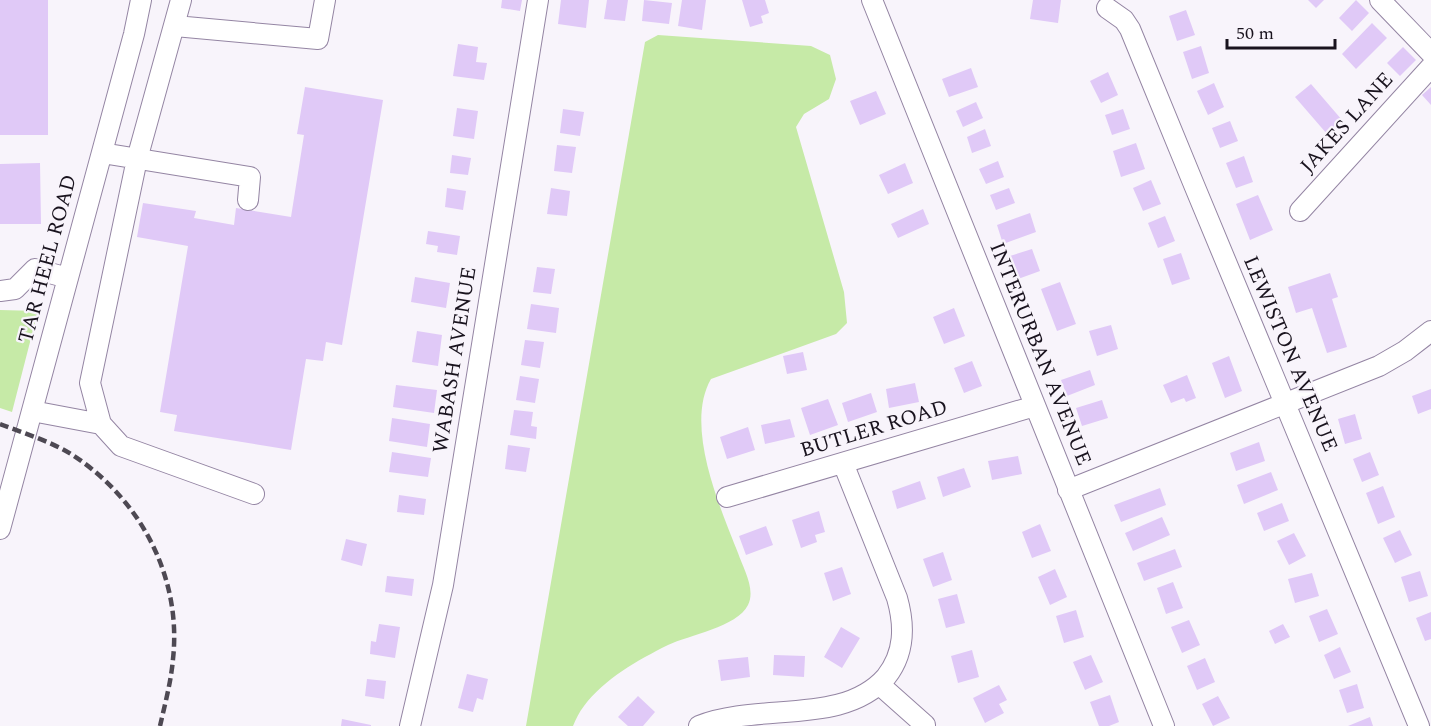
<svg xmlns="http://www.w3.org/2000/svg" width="1431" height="726" font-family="Spectral,serif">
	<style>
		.green { fill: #c6eaa7 }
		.building { fill: #e0c9f7 }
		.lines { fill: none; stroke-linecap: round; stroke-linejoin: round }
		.minor-casing { stroke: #9485a3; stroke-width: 22 }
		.minor { stroke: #fff; stroke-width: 20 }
		.rail { stroke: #4e4953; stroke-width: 4.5; stroke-dasharray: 9 4.5; stroke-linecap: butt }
		.labels { text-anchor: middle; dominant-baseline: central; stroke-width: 4.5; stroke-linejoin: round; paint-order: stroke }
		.street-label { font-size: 21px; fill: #19131e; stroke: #f8f4fb }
	</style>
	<rect width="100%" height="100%" fill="#f8f4fb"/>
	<!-- green -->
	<path class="green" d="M658 35 811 46 830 55 836 79 829 99 804 114 796 127 844 292 847 323 836 334 711 379C684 426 720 507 738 553 743 568 756 589 748 605 737 627 689 635 668 645 638 660 604 679 584 706 579 712 576 719 573 726H526L645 42Z
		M0 310 38 311 12 412 0 408Z"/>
	<!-- building -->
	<path class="building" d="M0 0H48V135H0Z
		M502 0H522L520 11 501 8Z
		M561 0H589L586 28 558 24Z
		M607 0H628L625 21 604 19Z
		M644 0 672 3 669 24 642 21Z
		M682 0H706L702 30 678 26Z
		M742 0H765L769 13 761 16 763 23 750 27Z
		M1033 0H1061L1058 23 1030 19Z
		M1308 0H1324L1316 8Z
		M1356 0 1369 13 1352 31 1339 18Z
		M1186 10 1195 35 1177 41 1169 16Z
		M1372 23 1387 38 1356 69 1342 54Z
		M458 44 478 47 476 62 487 63 484 80 453 76Z
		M1201 46 1209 73 1192 79 1183 52Z
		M1403 47 1416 60 1400 76 1387 63Z
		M971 68 978 87 949 97 942 79Z
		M1108 72 1118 95 1101 103 1090 81Z
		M1214 83 1224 107 1208 115 1197 91Z
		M1311 84 1342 120 1327 134 1295 97Z
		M305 87 383 100 342 345 326 342 323 361 306 359 291 450 174 431 177 415 160 412 188 246 137 237 143 203 196 211 194 218 234 225 236 208 291 217 304 135 297 134Z
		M1431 87V105L1422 95Z
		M876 91 886 114 860 125 850 101Z
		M976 102 983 118 963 127 956 111Z
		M457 108 478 111 474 139 453 136Z
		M563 109 584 112 580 136 560 133Z
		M1123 109 1130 129 1112 135 1105 115Z
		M1230 121 1238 141 1220 148 1212 128Z
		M985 129 991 146 972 153 967 137Z
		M1136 143 1145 169 1121 177 1113 151Z
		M557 145 576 147 572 173 554 171Z
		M452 155 471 158 468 175 450 173Z
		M1244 156 1253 182 1236 188 1226 163Z
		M998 161 1004 177 986 184 979 169Z
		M40 163 41 224H0V164Z
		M905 163 913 183 888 194 879 175Z
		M1151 180 1161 204 1143 211 1133 188Z
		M447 188 466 191 463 210 445 207Z
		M551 188 570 191 567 216 547 214Z
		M1009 188 1015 203 996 210 990 195Z
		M1258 195 1273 230 1250 240 1236 204Z
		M923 209 929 224 898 238 891 224Z
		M1030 213 1036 232 1003 244 997 225Z
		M1165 216 1175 241 1158 248 1148 223Z
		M428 231 460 236 457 255 437 252 438 246 426 244Z
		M1032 249 1040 271 1018 279 1010 256Z
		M1181 253 1190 279 1172 285 1163 259Z
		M537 267 555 269 551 294 533 292Z
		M1330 273 1338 297 1332 299 1347 347 1327 353 1312 308 1296 313 1288 287Z
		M415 277 450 283 446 308 411 302Z
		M1060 282 1076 324 1057 331 1041 289Z
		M531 304 559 308 556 333 527 329Z
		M954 308 965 336 944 344 933 317Z
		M1111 325 1118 349 1097 356 1089 331Z
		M417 331 442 335 438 366 412 362Z
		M525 340 544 342 540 368 521 365Z
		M803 352 807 370 787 374 783 356Z
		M1229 356 1242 391 1225 398 1212 363Z
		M972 361 982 386 964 393 954 368Z
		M1090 370 1095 385 1067 396 1061 380Z
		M1187 375 1196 398 1186 402 1184 398 1171 403 1163 385Z
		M520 376 539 379 535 403 516 400Z
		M915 383 919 402 889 408 886 389Z
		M396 385 437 390 434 413 393 407Z
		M1431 389V409L1418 414 1412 396Z
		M871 393 877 412 848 422 842 403Z
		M828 399 838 425 810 435 801 408Z
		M1102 400 1108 418 1082 426 1076 408Z
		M514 410 533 412 531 426 537 427 536 439 510 435Z
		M1355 414 1362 439 1345 444 1338 419Z
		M392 418 430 424 427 447 389 441Z
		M790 419 795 437 765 444 761 425Z
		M748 427 755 450 727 459 720 437Z
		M1259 442 1265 461 1236 471 1230 453Z
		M508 445 530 448 526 472 505 469Z
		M392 452 431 458 428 477 389 472Z
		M1370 452 1379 475 1362 482 1353 459Z
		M1018 456 1022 474 992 480 988 461Z
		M964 468 971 487 943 497 937 477Z
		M1271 472 1278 490 1244 504 1237 485Z
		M920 481 926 499 897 509 892 491Z
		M1383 486 1395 517 1378 524 1366 493Z
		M1160 488 1166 505 1121 522 1114 505Z
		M399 495 426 499 424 515 397 512Z
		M1282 503 1289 521 1264 531 1257 513Z
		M819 511 825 532 815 535 817 542 801 548 792 520Z
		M1162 517 1170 535 1133 551 1125 533Z
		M1040 524 1051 551 1032 558 1022 532Z
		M766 526 773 545 746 555 739 536Z
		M1400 530 1412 555 1395 563 1383 538Z
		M1294 533 1306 556 1289 565 1277 541Z
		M346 539 367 544 362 566 341 560Z
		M1175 549 1182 567 1144 581 1137 563Z
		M943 552 952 580 933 587 923 559Z
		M842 567 851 594 833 601 824 573Z
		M1055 569 1067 597 1050 605 1038 577Z
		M1420 571 1428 596 1409 602 1401 577Z
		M1312 573 1319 596 1295 603 1288 579Z
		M387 576 414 579 412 596 385 592Z
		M1173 582 1183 608 1166 614 1157 588Z
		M957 594 965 623 946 628 938 599Z
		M1327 609 1338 634 1319 642 1309 616Z
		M1076 610 1084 637 1064 643 1056 616Z
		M1431 612V639L1425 641 1416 618Z
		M1189 620 1200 645 1182 653 1171 627Z
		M379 624 400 627 395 658 370 654 371 641 376 642Z
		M1283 624 1290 637 1275 644 1269 631Z
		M841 627 860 638 842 668 824 657Z
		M1340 647 1351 672 1334 679 1324 655Z
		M972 650 979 677 958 683 951 656Z
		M774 655 805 656 804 677 773 675Z
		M1091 655 1103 682 1085 690 1073 662Z
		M748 657 750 677 721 681 718 660Z
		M1205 658 1215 682 1197 690 1187 666Z
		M467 674 488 679 483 700 477 698 473 712 458 708Z
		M367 679 386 681 384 699 365 696Z
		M1357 684 1364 708 1347 713 1339 690Z
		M999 685 1007 700 999 704 1004 713 985 723 973 698Z
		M1110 695 1119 722 1109 726H1099L1090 702Z
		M638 696 655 712 643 726H628L618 717Z
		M1218 696 1230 718 1213 726 1202 704Z
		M1370 717 1373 726H1348Z
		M342 719 371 725V726H341Z"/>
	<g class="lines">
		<!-- minor casing -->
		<g class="minor-casing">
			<path id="minor" d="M872 0 1164 726
				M1380 0 1431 53
				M1107 8 1124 20 1130 29C1225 262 1323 494 1419 726
				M175 26 318 39 325 0
				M102 153 250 177 248 200
				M1300 211 1431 67
				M0 291 15 289 35 269 68 278
				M32 411 101 424 90 383 137 159 181 0
				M101 424 121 446 254 494
				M1068 490 1379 366 1405 351 1431 331
				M727 497 1035 406
				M0 529 134 34 141 0
				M880 685 925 725
				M410 726 443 585 538 0
				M699 726C760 702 843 726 886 677 905 653 905 626 897 598L843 463"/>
		</g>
		<!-- minor -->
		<use href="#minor" class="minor"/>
		<!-- rail -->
		<path class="rail" d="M0 424C23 433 50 441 71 454 140 498 182 577 173 659 171 682 165 704 160 726"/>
	</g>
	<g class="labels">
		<!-- street labels -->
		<g class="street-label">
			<text transform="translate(1347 123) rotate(-48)">JAKES LANE</text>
			<text transform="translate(48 259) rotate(-75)">TAR HEEL ROAD</text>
			<text transform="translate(1040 354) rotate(68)">INTERURBAN AVENUE</text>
			<text transform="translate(1290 354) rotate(67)">LEWISTON AVENUE</text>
			<text transform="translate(455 360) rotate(-81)">WABASH AVENUE</text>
			<text transform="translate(874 429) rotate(-17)">BUTLER ROAD</text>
		</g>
	</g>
	<!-- scale -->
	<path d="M1227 39v9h108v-9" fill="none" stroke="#19131e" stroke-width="3"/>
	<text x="1236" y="39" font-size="18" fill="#19131e" stroke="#f8f4fb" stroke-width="4.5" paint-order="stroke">50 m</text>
</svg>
